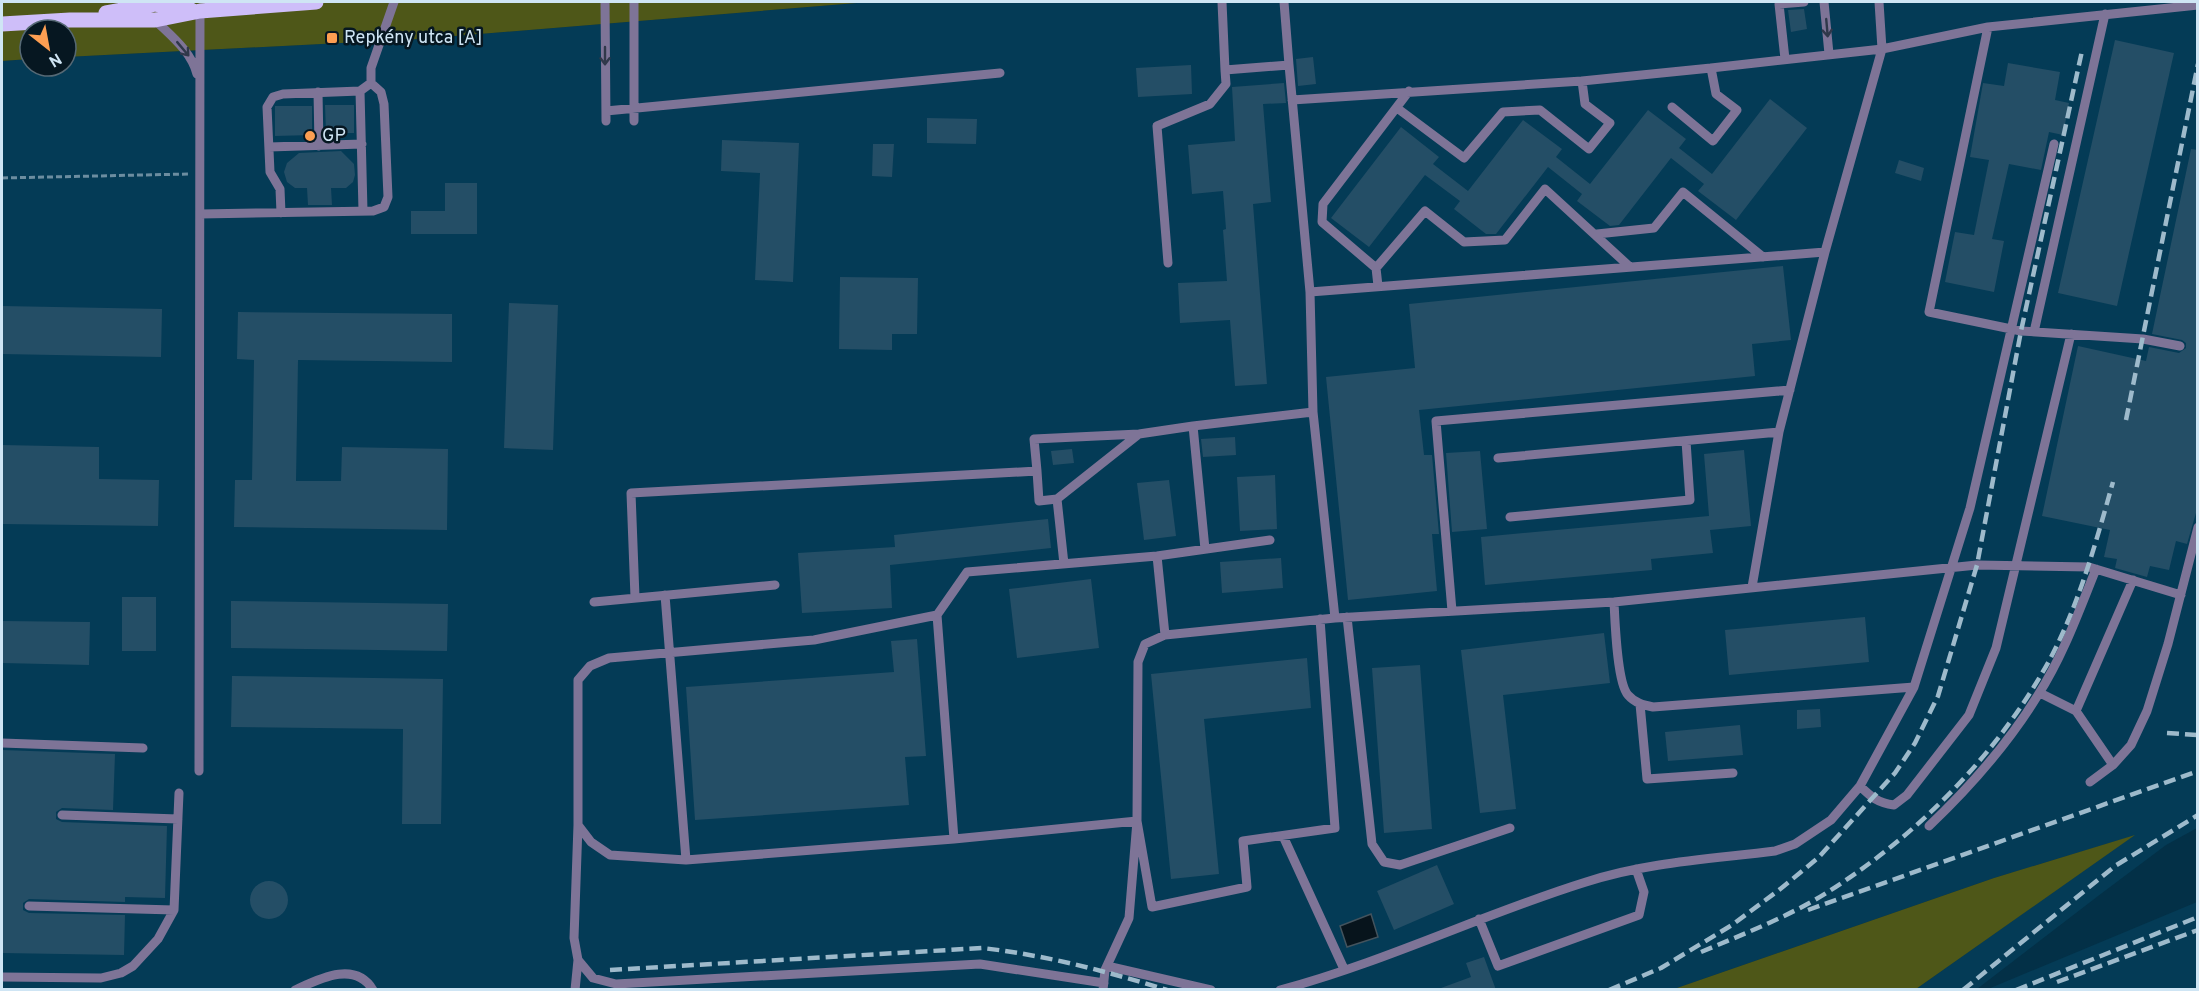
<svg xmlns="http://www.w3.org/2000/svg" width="2199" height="991" font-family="Overpass,sans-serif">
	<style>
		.built { fill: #043b56 }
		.green { fill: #4e5718 }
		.water { fill: #07141c; stroke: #43535d; stroke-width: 1.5 }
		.building { fill: #244e66 }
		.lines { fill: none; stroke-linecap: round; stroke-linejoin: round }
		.path { stroke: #6c8da0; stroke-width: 3; stroke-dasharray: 6 3; stroke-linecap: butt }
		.lane { stroke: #7e7497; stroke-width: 9 }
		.primary { stroke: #cebef9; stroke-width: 15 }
		.rail { stroke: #9ebacb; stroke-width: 4.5; stroke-dasharray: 12 6; stroke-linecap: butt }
		.oneway { stroke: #30384a }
		.poi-dot { fill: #fc9e52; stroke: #061721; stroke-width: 2 }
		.labels { text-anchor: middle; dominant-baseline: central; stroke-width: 5; stroke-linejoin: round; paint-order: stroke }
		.poi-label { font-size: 18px; fill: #cfe5f4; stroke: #061721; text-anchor: start }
	</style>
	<rect width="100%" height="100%" fill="#033047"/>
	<!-- built -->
	<path class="built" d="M869 2H2197V828L2166 845 2102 893 1977 989H1916L2133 836 1994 878 1674 989 2 990V61L30 59V66H66V57L419 39Z
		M2197 902V989H1988Z"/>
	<!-- green -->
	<path class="green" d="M2 2H869L419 39 66 57V30H30V59L2 61Z
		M2135 835 1916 989H1674L1994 878Z"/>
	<!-- water -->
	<path class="water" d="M1371 914 1378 937 1347 947 1340 926Z"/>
	<!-- building -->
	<path class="building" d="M1804 9 1807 29 1791 32 1788 10Z
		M2115 40 2174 53 2117 306 2058 293Z
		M1313 57 1316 84 1298 86 1296 59Z
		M2008 63 2060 72 2055 100 2069 103 2063 135 2049 132 2041 170 2009 164 1992 239 2004 241 1994 292 1945 282 1955 232 1974 235 1989 160 1970 157 1983 83 2004 86Z
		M1191 65 1192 94 1138 97 1136 68Z
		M1284 83 1286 103 1263 104 1271 202 1253 204 1267 384 1235 386 1230 320 1180 323 1178 283 1227 281 1223 230 1226 229 1223 191 1192 194 1188 145 1235 141 1232 87Z
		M1770 99 1807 128 1736 220 1698 191 1704 184 1671 158 1619 225 1610 226 1577 201 1582 194 1548 167 1496 234H1486L1454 209 1460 201 1425 175 1369 247 1331 218 1401 127 1439 157 1433 164 1468 191 1523 120 1562 149 1556 157 1590 184 1648 110 1686 139 1679 148 1712 174Z
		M325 105H354V133H326Z
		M275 106H312V135L275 136Z
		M927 118 977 119 976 144 927 143Z
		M722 140 799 143 793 282 755 280 760 173 721 171Z
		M873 144H894L892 177 872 176Z
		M2191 149 2198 150V506L2187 544 2176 541 2169 570 2150 566 2147 577 2115 568 2117 559 2104 557 2110 530 2042 516 2078 346 2146 361 2149 347 2179 353 2186 348V343L2182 340 2152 334Z
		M341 151 354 164 355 175 353 182 346 188H331L332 205H308L307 188H295L287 182 284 172 287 163 299 153Z
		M1899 160 1924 168 1921 181 1895 173Z
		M445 183H477V234H411V211H445Z
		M1783 266 1791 340 1752 344 1755 376 1419 410 1424 455H1432L1439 534H1432L1437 591 1348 600 1326 377 1415 368 1409 304Z
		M840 277 918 278 917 334H892V350L839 349Z
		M509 303 558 305 553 450 504 448Z
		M2 306 162 309 161 357 2 354Z
		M238 312 452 314V362L298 360 296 481H341L342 447 448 449 447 530 234 527 235 480H252L254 360 237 359Z
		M1235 437 1236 455 1203 457 1201 439Z
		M2 445 99 447V479L159 480 158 526 2 524Z
		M1072 449 1074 463 1053 465 1051 451Z
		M1744 450 1751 526 1710 530 1713 553 1651 559 1652 570 1485 585 1481 537 1709 516 1704 454Z
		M1480 451 1487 529 1452 532 1446 453Z
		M1275 475 1277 529 1240 531 1237 477Z
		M1169 480 1176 536 1144 540 1137 483Z
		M1048 519 1051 548 890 565 892 608 802 613 798 553 895 547 894 535Z
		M1281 558 1283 588 1222 593 1220 562Z
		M1091 579 1099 648 1017 658 1009 589Z
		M122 597H156V651H122Z
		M231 601 448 604 447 651 231 648Z
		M1865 617 1869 662 1729 675 1725 630Z
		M2 621 90 622 89 665 2 663Z
		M1604 633 1610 683 1503 695 1516 809 1480 813 1461 650Z
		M917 639 926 756 905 757 909 805 695 820 686 687 894 672 891 641Z
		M1307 658 1311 708 1204 719 1219 874 1171 879 1151 674Z
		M1420 665 1432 829 1384 833 1372 668Z
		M232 676 443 679 441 824H402L403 729 231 727Z
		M1820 709 1821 727 1797 729V710Z
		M1740 725 1743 755 1668 761 1665 732Z
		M2 750 115 754 113 810 62 808 56 812V819L62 822 167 826 165 898 125 897V902L29 899 23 903V910L29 913 125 915 124 955 2 953Z
		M1437 865 1454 904 1394 930 1377 891Z
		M250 900a19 19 0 1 1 38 0a19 19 0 1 1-38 0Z
		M1484 957 1496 990H1441V988L1471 977 1466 963Z"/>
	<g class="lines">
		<!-- path -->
		<path class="path" d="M2 178 189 174"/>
		<!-- lane -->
		<path class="lane" d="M605 2 606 121
			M634 2V121
			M1222 2 1225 70 1289 65 1284 2
			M1824 2 1829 54
			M155 20C171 36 191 51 197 74
			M1988 27 1929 312 2021 331 2143 339 2180 346
			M1785 59 1779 4 1804 2
			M1289 65 1310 292 1313 412 1335 618
			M360 91 363 211
			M318 92 319 146
			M1292 100 1582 81 1711 68 1882 49 1988 27 2198 5
			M1672 107 1713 141 1737 110 1716 94 1711 68
			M1397 108 1464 158 1503 112 1540 110 1589 149 1610 123 1585 104 1582 81
			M606 111 1000 73
			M269 147 362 144
			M281 213 280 189 270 172 267 107 273 97 283 94 360 91 371 83
			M200 214 373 211 384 207 388 197 384 104 381 92 371 83V68L394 2
			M1597 234 1654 228 1683 192 1763 257
			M1168 263 1157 126 1210 104 1226 84 1225 70
			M1376 268 1425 211 1464 242 1505 240 1545 189 1630 267
			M1378 286 1376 268 1322 222 1323 204 1409 91
			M1310 292 1825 252
			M2034 332 2105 14
			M1193 426 1205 549
			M1498 458 1779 432
			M1037 471 1039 501 1057 499
			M1510 517 1690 500 1686 441
			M1157 556 1165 635
			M1064 564 1057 499 1139 434
			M1752 587 1779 432 1825 252 1882 49 1879 2
			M665 595 686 860
			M635 597 631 493 1037 471 1034 439 1139 434 1193 426 1313 412
			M594 602 775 585
			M1614 602C1615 621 1617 683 1628 695 1635 703 1643 705 1653 707L1914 687
			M1452 611 1436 421 1790 390
			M937 615 814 640 609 658 590 666 578 680V825L591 842 610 855 686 860 954 839 1137 821 1152 907 1247 887 1243 841 1335 828 1320 619
			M1347 617 1372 844 1384 862 1400 865 1510 828
			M2040 693 2076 711 2113 765
			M1640 704 1647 779 1733 773
			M2076 711 2133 580
			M2 743 143 748
			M199 771 200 11
			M2090 782 2113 765 2131 745 2147 711 2168 644 2198 527
			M1860 786C1871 797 1878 803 1894 805L1907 795 1969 715 1996 648 2071 334
			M62 815 178 819
			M578 825 574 938 578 960 593 978 616 984 980 964 1104 983
			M1929 826C1971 786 2008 744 2038 695 2063 656 2079 611 2096 569
			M1283 836 1344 969
			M954 839 937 615 967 572 1157 556 1270 540
			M29 906 174 910
			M1479 919 1498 966 1639 915 1644 892 1636 869
			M1107 966 1211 990
			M2 977 101 978 121 973 133 966 158 939 174 910 179 793
			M295 990C319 979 355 960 373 990
			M575 990 578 960
			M1103 990 1105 970 1129 918 1137 821 1138 662 1145 644 1165 635 1335 618 1614 602 1977 565 2089 567 2181 595
			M1280 990C1385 962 1483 914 1586 882 1647 862 1712 859 1775 851L1795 844 1831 820 1860 786 1914 687 1970 508 2054 144"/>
		<!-- primary -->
		<path class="primary" d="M106 13 155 4 191 10
			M2 24 70 20H155L200 11 316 2"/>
		<!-- rail -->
		<path class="rail" d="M2126 420 2198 64
			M2167 733 2198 735
			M1808 910 2198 771
			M1701 952C1739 936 1777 921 1813 901 1909 844 1995 759 2049 661 2079 605 2096 542 2113 482
			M610 970 982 948C1045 955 1106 971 1167 990
			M2057 982 2198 930
			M1609 990 1661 968 1732 925 1779 890 1818 858 1895 773 1915 743 1938 696 1977 565 2021 331 2082 51
			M1963 990 2115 866 2198 815
			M2016 990 2198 917"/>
	</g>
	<!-- one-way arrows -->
	<defs><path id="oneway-shaft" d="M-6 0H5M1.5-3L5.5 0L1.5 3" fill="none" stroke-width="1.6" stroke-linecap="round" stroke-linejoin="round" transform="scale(1.5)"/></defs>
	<g class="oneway">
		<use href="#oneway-shaft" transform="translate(1827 28) rotate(85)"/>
		<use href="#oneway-shaft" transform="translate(183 49) rotate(50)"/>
		<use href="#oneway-shaft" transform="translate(605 56) rotate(90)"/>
	</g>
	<!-- markers -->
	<g class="poi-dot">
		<rect x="326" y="32" width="12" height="12" rx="3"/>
		<circle cx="310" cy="136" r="6"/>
	</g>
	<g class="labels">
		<!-- poi labels -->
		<g class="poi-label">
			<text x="344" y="38">Repkény utca [A]</text>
			<text x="322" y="136">GP</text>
		</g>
	</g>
	<!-- border -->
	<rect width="2199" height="991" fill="none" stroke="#cfe5f4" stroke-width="6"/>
	<!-- north arrow -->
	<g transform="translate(48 48) rotate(149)"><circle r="28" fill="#061721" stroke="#566975" stroke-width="1.5"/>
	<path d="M0-4.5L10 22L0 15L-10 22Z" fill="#fc9e52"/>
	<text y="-9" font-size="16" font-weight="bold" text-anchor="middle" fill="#cfe5f4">N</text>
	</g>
</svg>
